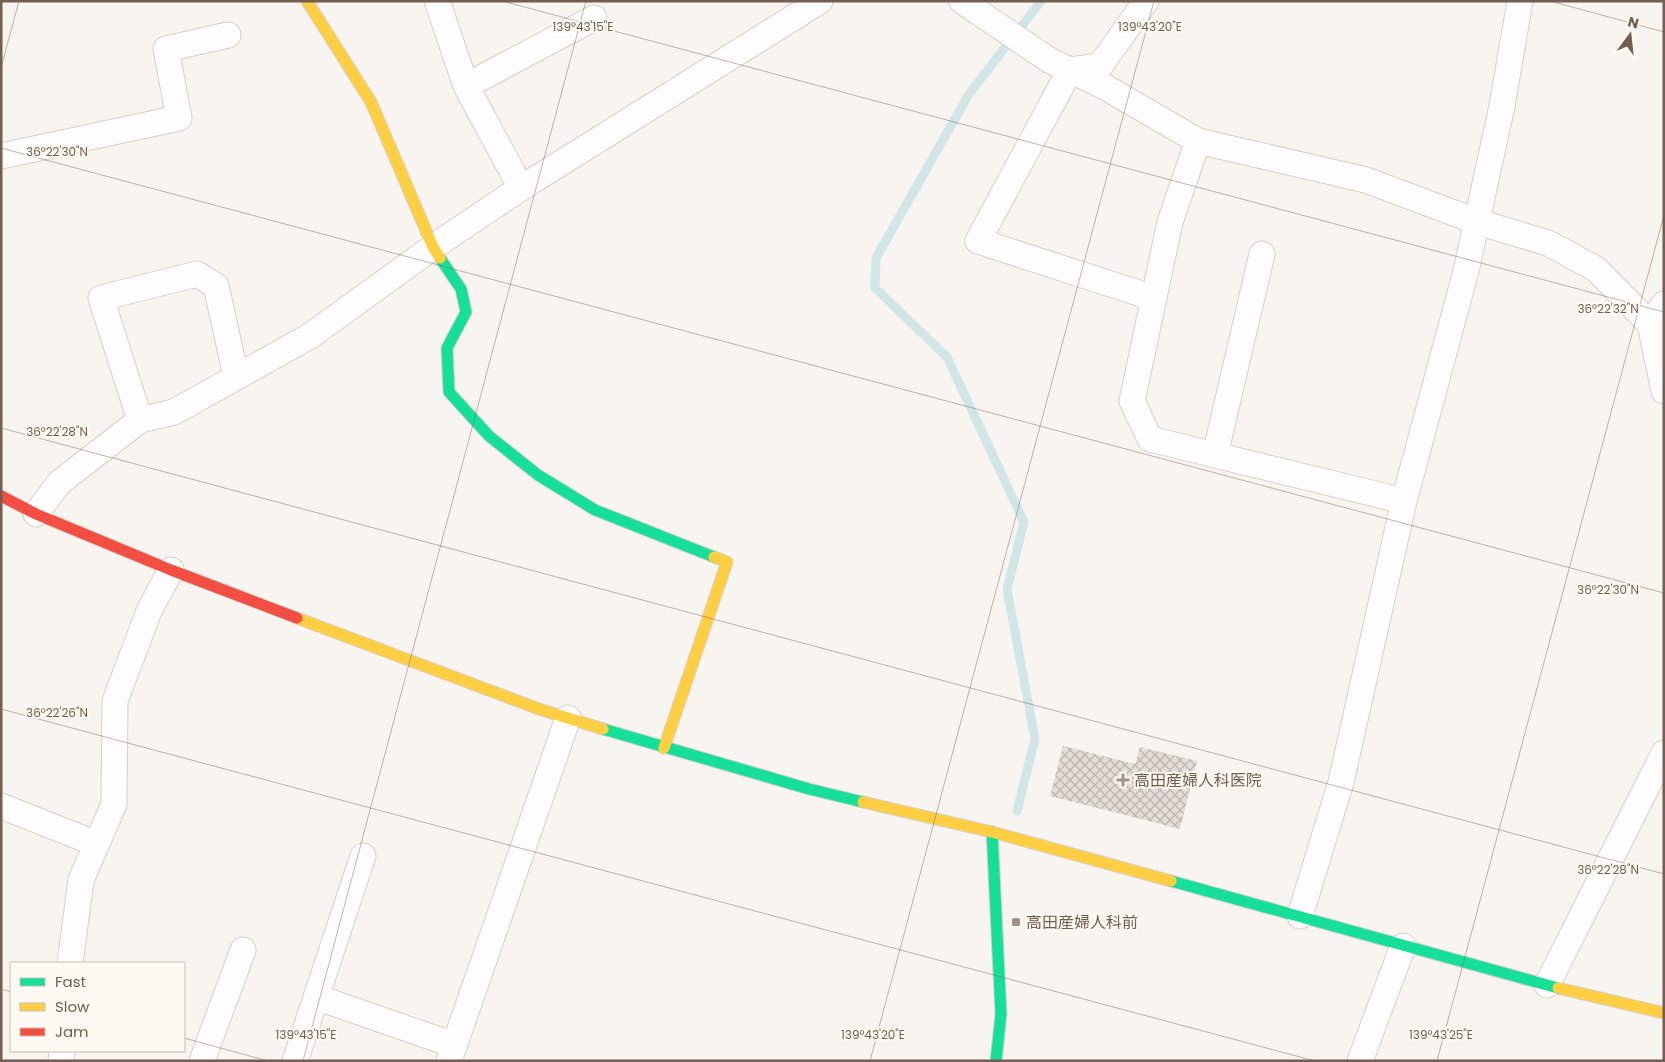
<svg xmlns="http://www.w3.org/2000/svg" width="1665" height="1062" font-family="Poppins,'Noto Sans JP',sans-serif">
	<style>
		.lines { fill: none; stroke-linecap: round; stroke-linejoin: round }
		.stream { stroke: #d2e5e7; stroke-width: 9 }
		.building { fill: url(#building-cross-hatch) }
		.street-casing { stroke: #d5d0cb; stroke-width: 27 }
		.fast-casing { stroke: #d6d0cb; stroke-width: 13 }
		.slow-casing { stroke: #d6d0cb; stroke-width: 13 }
		.jam-casing { stroke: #d6d0cb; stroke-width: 13 }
		.street { stroke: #fefdfd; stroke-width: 25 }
		.fast { stroke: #16e098; stroke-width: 11 }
		.slow { stroke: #ffcf43; stroke-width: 11 }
		.jam { stroke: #f24e42; stroke-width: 11 }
		.ticks { fill: none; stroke: #745d51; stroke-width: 1; stroke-opacity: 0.45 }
		.poi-dot { fill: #a29289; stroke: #fef9f3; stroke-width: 2 }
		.labels { text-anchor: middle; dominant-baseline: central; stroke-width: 4; stroke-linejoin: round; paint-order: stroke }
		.poi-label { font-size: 16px; fill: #745d51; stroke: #fef9f3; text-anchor: start }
		.ticks-label { font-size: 12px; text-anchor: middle; fill: #745d51; stroke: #fef9f3; stroke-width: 4; stroke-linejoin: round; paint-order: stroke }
	</style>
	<defs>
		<pattern id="building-cross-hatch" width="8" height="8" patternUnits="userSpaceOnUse" patternTransform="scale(1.25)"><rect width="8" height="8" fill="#e4ddd7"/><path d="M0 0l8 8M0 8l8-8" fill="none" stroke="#bdb6b1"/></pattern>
	</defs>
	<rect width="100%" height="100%" fill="#f8f4f0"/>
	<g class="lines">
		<!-- stream -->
		<path class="stream" d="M1017 811 1035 739 1007 589 1024 522 947 357 875 288 876 258 969 94 1041 1"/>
	</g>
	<!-- building -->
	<path class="building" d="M1063 746 1135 764 1140 747 1197 761 1180 829 1050 796Z"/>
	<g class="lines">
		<!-- street casing -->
		<g class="street-casing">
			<path id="street" d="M437 1 466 86 521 188
				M962 1 1049 60 1105 87 1198 141 1366 180 1478 222 1548 243 1596 269 1650 324 1664 391
				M1146 1 1100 66 1070 70 978 241 1154 298
				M466 86 594 18
				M1198 141 1170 222 1132 401 1150 439 1404 501
				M1 156 179 118 166 49 228 35
				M1650 324 1664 304
				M140 420 101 298 197 274 216 286 236 376
				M1215 455 1262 254
				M36 514 59 483 140 420 174 412 310 336 433 247 521 188 820 1
				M1 806 97 844
				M1300 916 1341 782 1404 501 1466 271 1502 106 1520 1
				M70 963 81 880 114 804 115 701 149 611 171 570
				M1547 985 1664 753
				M316 997 454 1045
				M61 1061 62 1051
				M202 1061 243 950
				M295 1061 363 856
				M449 1061 568 718
				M1360 1061 1403 946"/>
		</g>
		<!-- fast casing -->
		<g class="fast-casing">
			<path id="fast" d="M440 258 461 289 466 312 447 348 449 392 489 436 538 475 595 510 714 557
				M603 729 809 789 863 802
				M992 832 1001 1014 996 1061
				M1171 881 1558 988"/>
		</g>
		<!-- slow casing -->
		<g class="slow-casing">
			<path id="slow" d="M307 1 371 102 433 247 440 258
				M297 618 539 709 603 729
				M664 748 727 562 714 557
				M863 802 992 832 1171 881
				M1558 988 1664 1013"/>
		</g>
		<!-- jam casing -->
		<g class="jam-casing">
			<path id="jam" d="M1 496 36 514 171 570 297 618"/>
		</g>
		<!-- street -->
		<use href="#street" class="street"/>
		<!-- fast -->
		<use href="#fast" class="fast"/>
		<!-- slow -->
		<use href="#slow" class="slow"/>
		<!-- jam -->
		<use href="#jam" class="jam"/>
	</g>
	<!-- ticks -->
	<path class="ticks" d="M502 1 1664 312M1550 1 1664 32M1 68 19 1M1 148 1664 593M1 428 1664 874M1 709 1315 1061M1 989 11 992M184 1038 268 1061M303 1061 586 1M870 1061 1154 1M1437 1061 1664 215"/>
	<!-- markers -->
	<g class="poi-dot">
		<path d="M1120.5 772.5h5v5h5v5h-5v5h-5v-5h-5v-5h5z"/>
		<rect x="1011" y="917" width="10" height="10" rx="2.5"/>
	</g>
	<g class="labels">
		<!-- poi labels -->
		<g class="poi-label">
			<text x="1134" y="780">高田産婦人科医院</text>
			<text x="1026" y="922">高田産婦人科前</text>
		</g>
	</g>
	<g class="ticks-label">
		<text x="583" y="31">139°43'15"E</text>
		<text x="1150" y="31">139°43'20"E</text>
		<text x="57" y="156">36°22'30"N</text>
		<text x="1608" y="313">36°22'32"N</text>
		<text x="57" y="436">36°22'28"N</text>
		<text x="1608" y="594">36°22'30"N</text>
		<text x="57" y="717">36°22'26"N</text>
		<text x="1608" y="874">36°22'28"N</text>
		<text x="306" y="1039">139°43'15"E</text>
		<text x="873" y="1039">139°43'20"E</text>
		<text x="1441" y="1039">139°43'25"E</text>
	</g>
	<!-- border -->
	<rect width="1665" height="1062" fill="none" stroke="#745d51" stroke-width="5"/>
	<!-- legend -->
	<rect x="10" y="962" width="175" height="90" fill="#fef9f3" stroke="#c7bbb2"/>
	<rect x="20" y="978" width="25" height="8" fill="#16e098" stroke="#c7bbb2"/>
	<text x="55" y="987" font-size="15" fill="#745d51">Fast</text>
	<rect x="20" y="1003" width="25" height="8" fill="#ffcf43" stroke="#c7bbb2"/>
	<text x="55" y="1012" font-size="15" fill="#745d51">Slow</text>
	<rect x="20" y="1028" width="25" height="8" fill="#f24e42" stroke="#c7bbb2"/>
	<text x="55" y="1037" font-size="15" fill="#745d51">Jam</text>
	<!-- north arrow -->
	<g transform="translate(1630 35) rotate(15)" stroke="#fef9f3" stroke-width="4" paint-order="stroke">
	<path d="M0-4L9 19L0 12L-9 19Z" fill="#745d51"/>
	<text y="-8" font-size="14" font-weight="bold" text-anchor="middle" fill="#745d51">N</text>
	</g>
</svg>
